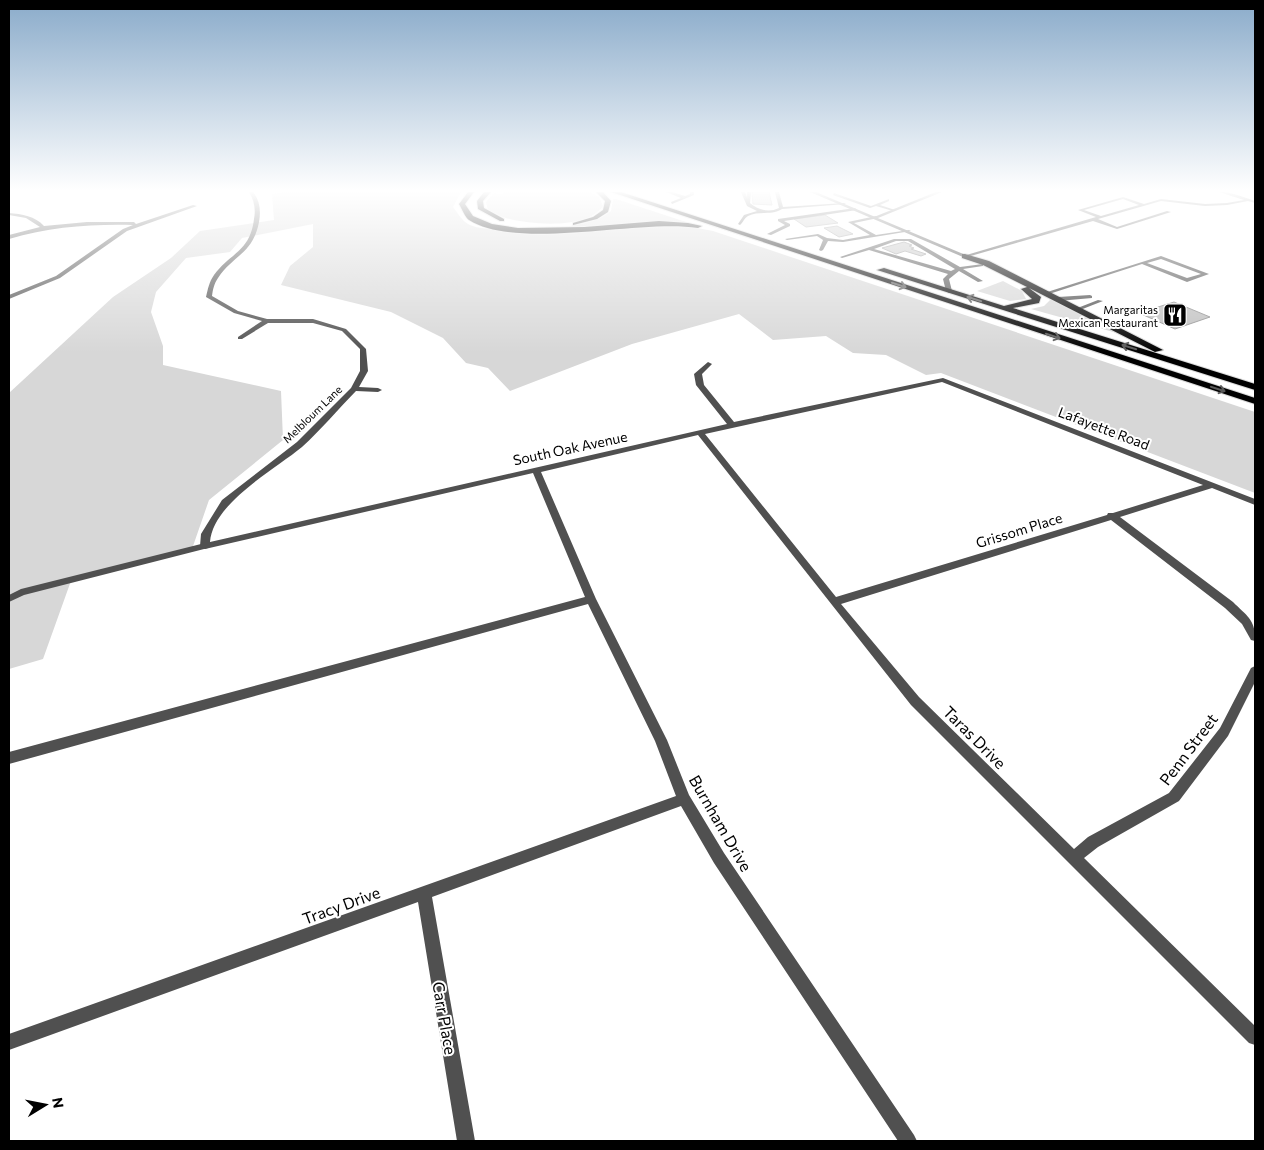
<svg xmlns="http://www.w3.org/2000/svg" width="1264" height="1150" font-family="Commissioner,sans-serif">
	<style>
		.green { fill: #d7d7d7 }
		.building { fill: #c0c0c0; stroke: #949494 }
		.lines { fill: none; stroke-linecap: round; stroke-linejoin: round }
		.trunk-casing { stroke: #dbdbdb; stroke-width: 2 }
		.service { fill: #505050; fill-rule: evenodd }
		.minor { fill: #505050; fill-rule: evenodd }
		.tertiary { fill: #505050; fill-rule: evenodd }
		.trunk { fill: #000; fill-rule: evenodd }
		.oneway { stroke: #595959 }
		.labels { text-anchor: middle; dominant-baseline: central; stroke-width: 4; stroke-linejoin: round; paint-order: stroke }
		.far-poi-label { font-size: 11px; fill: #000; stroke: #fff; text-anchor: end }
		.far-street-label { font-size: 11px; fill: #000; stroke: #fff }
		.street-label { font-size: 14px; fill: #000; stroke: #fff }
		.near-street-label { font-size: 16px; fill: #000; stroke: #fff }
	</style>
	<rect width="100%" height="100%" fill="#fff"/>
	<!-- green -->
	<path class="green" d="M286 192H461L453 207C457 212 462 221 468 224 474 228 486 228 494 230 567 246 641 215 713 231L1255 412V493L941 373 926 375 886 355 853 353 826 336 773 340 739 314 632 344 510 391 488 368 466 363 443 338 391 312 281 285 290 266 313 247V224L242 238 230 252 186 258 156 292 151 312 163 346V365L281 391 283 440 209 500 192 549 72 578 43 659 9 669V393L113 297 171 258 200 231 274 220 272 194Z
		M505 192H590L599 197 603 206C588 229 534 225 510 219 503 218 495 213 488 210L486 202 494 193 502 194Z
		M613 199H616L686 222 564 227C581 224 598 222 611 211Z
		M1003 281 1022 291 1026 299 1010 301 977 291Z
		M1051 299 1117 333 1031 309 1044 306Z"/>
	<!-- building -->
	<path class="building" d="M752 192H769L772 205 753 204Z
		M825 215 838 223 806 227 794 219Z
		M837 226 853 234 839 237 824 228Z
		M904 242 912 245 909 246 914 248 911 249 926 254 921 256 905 251 896 254 882 248Z
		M1174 302 1210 317 1175 329 1139 313Z"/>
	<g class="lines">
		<!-- trunk casing -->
		<g class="trunk-casing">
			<path id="trunk" d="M468 192H474L465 204 473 216 492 224 518 228 585 227 659 221 688 223 702 226 698 228C637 219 519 251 469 220 465 217 462 209 459 204Z
				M484 192H491L483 201 484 208 504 219V221H500L478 209 477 201Z
				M596 192H603L611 201 608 212 597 219 573 225V223L593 217 603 210 605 201Z
				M611 192H621L1255 398V404Z
				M965 254 989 261 1163 350 1155 352 1029 288 1041 297 1039 303 1013 308 1255 384V390L877 270 884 268 1004 306 1032 299 1021 289 1027 287 983 265 962 258V254Z"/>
		</g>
		<!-- service -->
		<path class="service" d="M666 192H672L685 196 690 194V192H694V195L672 204 671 202 681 198Z
			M741 192H745L747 197V192H751L750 203C758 210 769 213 779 208L775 192H779L783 207 844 203 846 204 782 209C772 216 759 210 748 216 744 218 743 223 740 225L738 224 744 215 757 211 747 206Z
			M1219 192C1231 192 1244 197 1255 201V203L1248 201 1227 205 1205 206 1161 201 1098 219 1117 227 1167 211 1171 212 1117 229 1093 221 967 257 963 256 1096 217 1078 210 1123 197 1144 204 1161 199 1205 204 1227 203 1244 200ZM1123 199 1139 205 1101 216 1084 210Z
			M834 193 871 206 889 199V201L880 205 895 210 893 211 876 206 870 208 833 195Z
			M855 208 857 210 784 221 790 224V226L771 235 767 234 785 225 778 221V219Z
			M876 216 878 218 854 223 876 235 909 230 911 231 843 242 828 241 823 250 821 251 819 250 823 240 817 236 787 240 785 239 818 234 827 238 843 240 870 235 848 222Z
			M894 239H911L960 267 983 264V266L963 269 983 281 978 282 959 271 949 279 952 291 949 293 946 291 943 279 948 274 869 250 842 258 840 257ZM896 241H908L955 269 951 271 874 249Z
			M1161 256 1209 274 1187 282 1142 264 1049 294 1044 293ZM1161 259 1201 274 1187 278 1147 263Z
			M1090 295 1092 296V298L1058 301 1055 299 1058 297Z
			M1098 300 1103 301 1080 310 1075 309Z
			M205 543 209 546 208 548 24 595 9 602V595L21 589Z"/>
		<!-- minor -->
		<path class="minor" d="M249 192H253C260 201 261 211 259 222 253 254 233 255 218 278 214 284 213 289 212 296L238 311 267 319H313L346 329 366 349 368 371 359 387 378 388 382 390 378 392 356 391C338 409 321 430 302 447 274 470 213 503 210 542L727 424 696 385 694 374 708 362 712 364 702 374 704 385 734 422 943 378 1255 499V505L1212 488 1120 517 1233 602C1247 616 1256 620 1255 641L1251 640 1242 624 1225 608 1111 520 841 604 919 697 1074 849 1088 837 1169 793 1220 728 1251 668 1255 666V682L1228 736 1179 801 1098 847 1084 858 1255 1026V1045L1249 1043 911 705 698 435 541 472 596 599 667 740 689 795 724 853 914 1135 917 1141H898L714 863 681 806 432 897 475 1141H457L418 902 9 1050V1034L676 796 655 741 588 604 9 764V752L585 597 533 473 205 549 202 548 200 546 201 534 222 500 297 442 351 388 360 371V349L342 331 313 323H268L242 339H238V337L262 321 234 313 206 297C208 289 209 282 214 275 231 252 250 252 254 219 256 209 254 200 249 192ZM942 382 1203 485 1113 513H1108L1107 515 836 597 705 434Z
			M936 192H942L878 218 874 217Z
			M193 205 197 206 127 231 60 278 9 299V295L56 276 123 229 133 225C90 224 50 227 9 239V235L40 227 26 218 9 215V213C22 214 35 216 44 226L87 222H134L136 224Z"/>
		<!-- tertiary -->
		<path class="tertiary" d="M810 192H816L968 256 963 257Z"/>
		<!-- trunk -->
		<use href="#trunk" class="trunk"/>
	</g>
	<!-- one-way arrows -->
	<defs><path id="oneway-shaft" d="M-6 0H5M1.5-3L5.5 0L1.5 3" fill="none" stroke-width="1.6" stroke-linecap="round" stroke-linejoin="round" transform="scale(1.25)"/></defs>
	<g class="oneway">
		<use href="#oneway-shaft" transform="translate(899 285) rotate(18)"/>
		<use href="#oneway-shaft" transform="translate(974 299) rotate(-162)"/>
		<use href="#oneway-shaft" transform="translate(1053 336) rotate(18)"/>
		<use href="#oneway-shaft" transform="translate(1129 347) rotate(-163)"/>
		<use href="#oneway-shaft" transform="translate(1218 389) rotate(18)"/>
	</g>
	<!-- sky -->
	<linearGradient id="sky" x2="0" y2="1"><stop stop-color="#8aabca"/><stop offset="0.54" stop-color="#fff"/><stop offset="1" stop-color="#fff" stop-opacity="0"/></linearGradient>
	<rect width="1264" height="353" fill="url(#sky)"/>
	<!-- icons -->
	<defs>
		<g id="restaurant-square" transform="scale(1.25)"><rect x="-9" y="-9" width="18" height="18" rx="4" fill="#000" stroke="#fff"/><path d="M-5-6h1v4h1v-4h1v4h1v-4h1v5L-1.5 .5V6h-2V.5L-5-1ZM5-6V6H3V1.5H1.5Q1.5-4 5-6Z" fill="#fff"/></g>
	</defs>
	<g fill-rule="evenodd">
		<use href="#restaurant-square" x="1175" y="315"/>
	</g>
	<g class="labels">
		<!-- far-poi labels -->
		<g class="far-poi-label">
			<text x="1158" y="309">Margaritas<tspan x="1158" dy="13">Mexican Restaurant</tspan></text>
		</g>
		<!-- far-street labels -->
		<g class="far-street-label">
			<text transform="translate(312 414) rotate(-44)">Melbloum Lane</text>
		</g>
		<!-- street labels -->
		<g class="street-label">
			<text transform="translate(1104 428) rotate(21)">Lafayette Road</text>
			<text transform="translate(570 448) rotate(-12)">South Oak Avenue</text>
			<text transform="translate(1019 530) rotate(-17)">Grissom Place</text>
		</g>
		<!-- near-street labels -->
		<g class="near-street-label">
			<text transform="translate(975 737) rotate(45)">Taras Drive</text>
			<text transform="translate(1188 749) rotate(-53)">Penn Street</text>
			<text transform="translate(721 823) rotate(60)">Burnham Drive</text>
			<text transform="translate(341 905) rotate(-20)">Tracy Drive</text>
			<text transform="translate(445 1018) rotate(80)">Carr Place</text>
		</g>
	</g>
	<!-- border -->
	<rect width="1264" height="1150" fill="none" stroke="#000000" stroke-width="20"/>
	<!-- north arrow -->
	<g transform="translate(45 1105) rotate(80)" stroke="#ffffff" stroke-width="4" paint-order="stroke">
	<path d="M0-4L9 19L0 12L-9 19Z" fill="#000000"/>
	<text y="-8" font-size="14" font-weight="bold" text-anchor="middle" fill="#000000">N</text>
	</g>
</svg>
